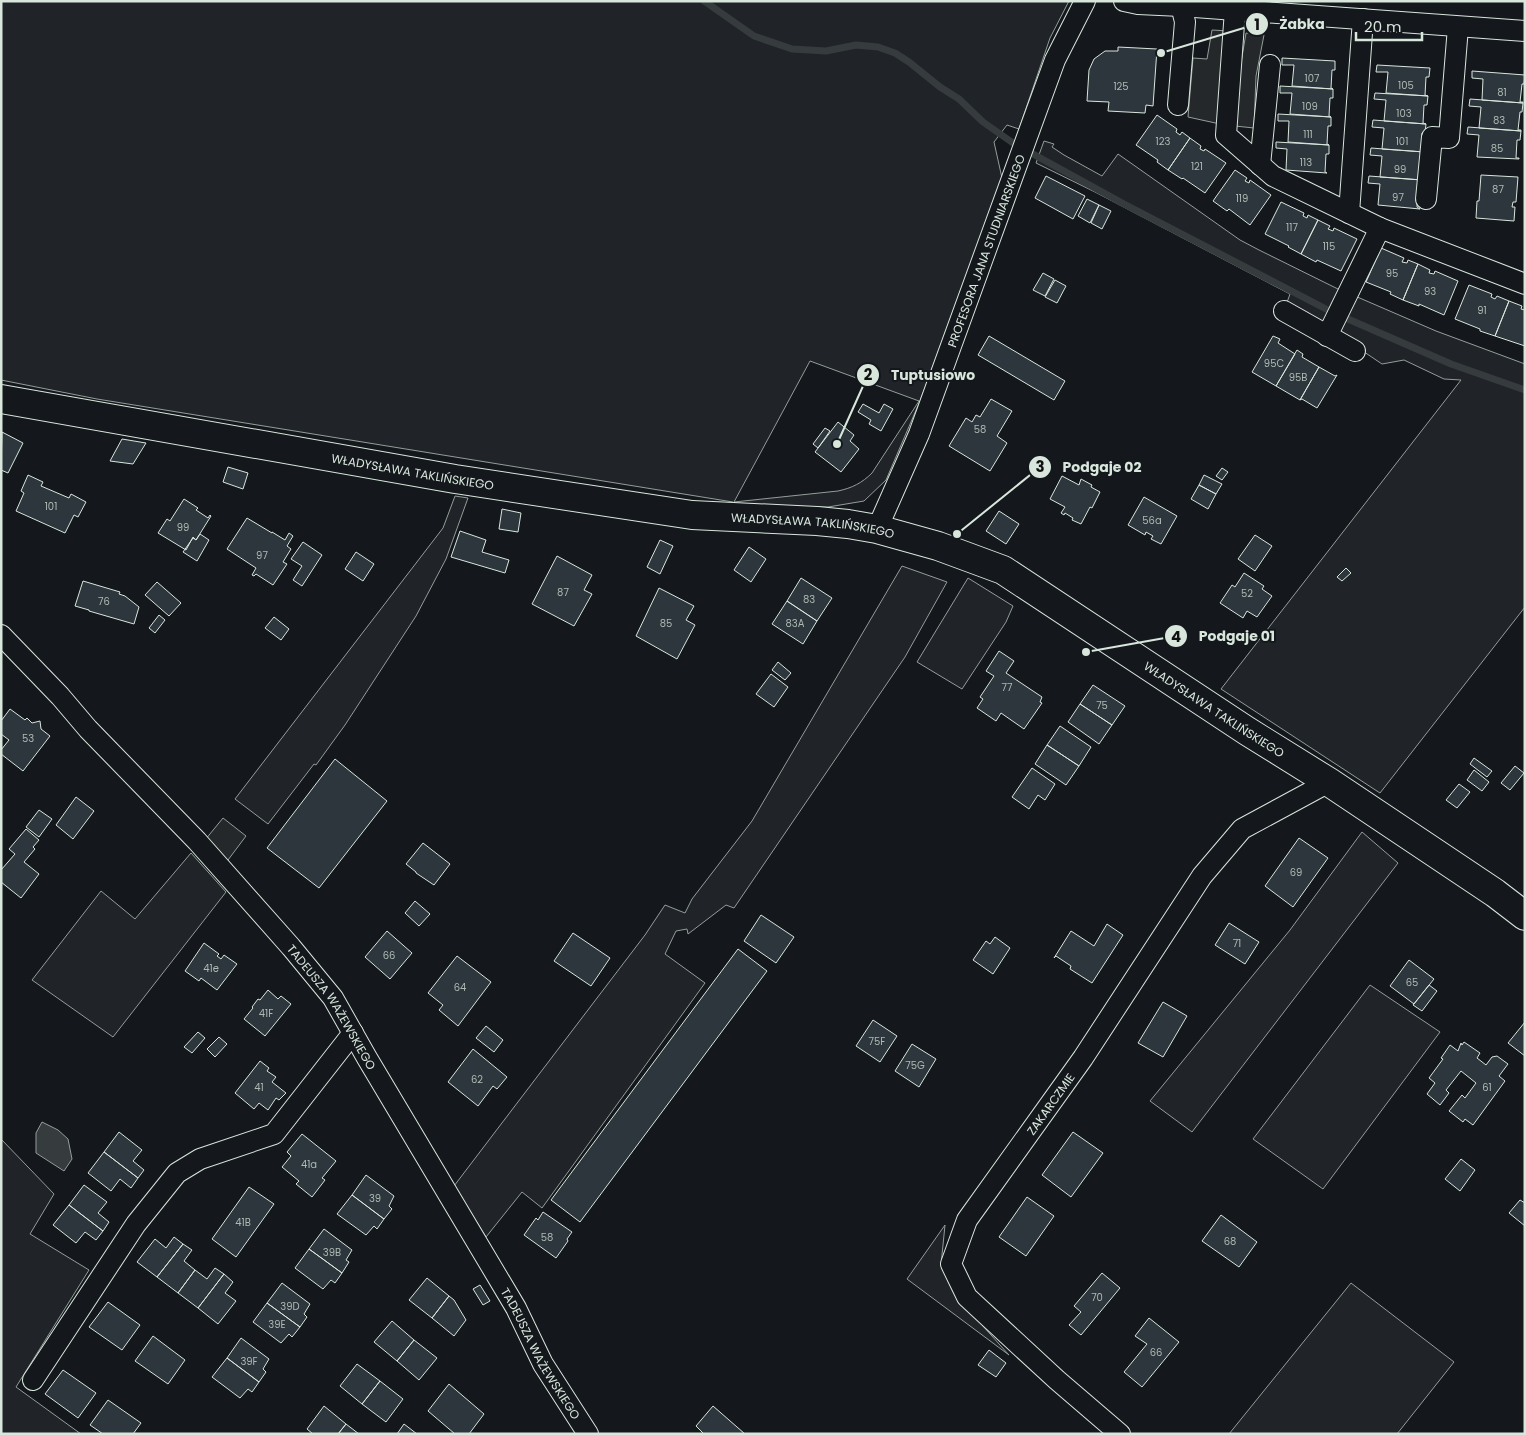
<svg xmlns="http://www.w3.org/2000/svg" width="1526" height="1435" font-family="Poppins,sans-serif">
	<style>
		.green { fill: #202428; stroke: #939e99; fill-rule: evenodd }
		.parking { fill: #24282b; stroke: #939e99 }
		.water { fill: #363b3e; stroke: #939e99 }
		.lines { fill: none; stroke-linecap: round; stroke-linejoin: round }
		.stream { stroke: #363b3e; stroke-width: 7 }
		.building { fill: #2c363c; stroke: #d8e6dc }
		.street-casing { stroke: #d8e6dc; stroke-width: 22 }
		.secondary-casing { stroke: #d8e6dc; stroke-width: 30 }
		.street { stroke: #14181c; stroke-width: 20 }
		.secondary { stroke: #14181c; stroke-width: 28 }
		.labels { text-anchor: middle; dominant-baseline: central; stroke-width: 4; stroke-linejoin: round; paint-order: stroke }
		.number-label { font-size: 10px; fill: #adbab4 }
		.street-label { font-size: 12px; fill: #d8e6dc; stroke: #14181c }
		.leader { fill: none; stroke: #d8e6dc; stroke-width: 2 }
		.callout-dot { fill: #d8e6dc; stroke: #14181c; stroke-width: 2 }
		.mark-label { font-size: 15px; text-anchor: middle; font-weight: bold; fill: #111 }
		.callout-label { font-size: 14px; text-anchor: middle; font-weight: bold; fill: #d8e6dc; stroke: #14181c; stroke-width: 4; stroke-linejoin: round; paint-order: stroke }
	</style>
	<rect width="100%" height="100%" fill="#14181c"/>
	<!-- green -->
	<path class="green" d="M1 1H1069L1050 38 1019 129 1007 125 994 142 1002 178 920 401 886 480 864 501 828 507H730L733 502 97 399 1 380ZM810 361 919 401 872 473C862 483 852 488 838 491L734 502Z
		M1044 141 1054 144 1052 147 1064 155 1102 176 1118 154 1240 240 1259 250 1340 290 1323 326 1285 308 1290 294 1095 192 1036 163Z
		M1355 296 1436 331 1525 364V607L1380 793 1221 689 1461 380 1444 379 1404 360 1382 364 1336 333Z
		M455 496 468 498 446 559 416 616 345 725 316 765 314 764 268 824 235 799 443 528Z
		M902 566 947 582 905 657 734 908 726 905 688 934 687 929 676 931 665 954 705 983 542 1208 522 1192 486 1237 454 1186 645 935 665 905 685 913 692 899 752 821Z
		M968 578 1013 606 1006 622 962 689 917 662Z
		M1362 832 1398 863 1192 1132 1150 1101 1290 930Z
		M191 853 226 892 113 1037 32 980 101 891 135 919Z
		M1370 985 1440 1032 1323 1189 1253 1139Z
		M1 1139 54 1194 30 1234 89 1270 16 1387 81 1434H1Z
		M945 1225 941 1265 964 1305 1009 1355 907 1279Z
		M1351 1283 1454 1362 1397 1434H1229Z"/>
	<!-- parking -->
	<path class="parking" d="M1212 30 1229 31 1220 124 1188 117 1193 58 1207 59Z
		M1246 33 1264 35 1256 76 1254 128 1235 126 1239 75Z
		M223 818 246 836 225 864 205 840Z"/>
	<!-- water -->
	<path class="water" d="M42 1122 58 1130 68 1139 72 1159 64 1171 36 1153V1133Z"/>
	<g class="lines">
		<!-- stream -->
		<path class="stream" d="M704 1 754 36 792 49 826 51 856 45 878 47 895 53 909 62 940 87 959 99 983 122 1013 143
			M1033 154 1124 204 1326 309
			M1348 319 1451 364 1525 390"/>
	</g>
	<!-- building -->
	<path class="building" d="M1118 47 1157 49 1153 106 1146 105 1145 113 1108 111 1109 102 1087 101 1089 70 1094 59 1105 51H1118Z
		M1282 58 1335 61V70H1332L1331 88 1333 89 1292 86 1294 65H1282Z
		M1377 65 1430 68 1429 77H1426L1425 95 1428 96 1386 93 1388 72H1376Z
		M1472 71 1525 75 1524 84H1522L1520 102H1523V103L1482 100 1483 79 1472 78Z
		M1280 86 1333 89V98H1330L1329 116 1331 117 1290 114 1292 93H1280Z
		M1375 93 1428 96 1427 105H1424L1423 123 1426 124 1384 121 1386 100 1374 99Z
		M1470 99 1523 103 1522 112H1520L1518 130H1521V131L1479 128 1481 107 1469 106Z
		M1278 114 1331 117V126H1328L1327 144 1329 145 1288 142 1289 121H1278Z
		M1157 115 1177 129 1176 132 1180 135 1182 132 1190 138 1168 170 1157 162 1158 160 1136 145Z
		M1373 120 1426 124 1425 133H1422L1421 151 1424 152 1382 149 1384 128 1372 127Z
		M1468 127 1521 131 1520 140H1517L1516 158H1519V159L1477 157 1479 135 1467 134Z
		M1190 138 1201 146 1200 149 1204 151 1205 149 1226 163 1205 193 1183 178 1182 179 1168 170Z
		M1276 142 1329 145V154H1326L1325 172 1327 173 1286 170 1287 149 1276 148Z
		M1371 148 1424 152 1422 180 1380 177 1382 156 1370 155Z
		M1235 170 1247 178 1245 181 1249 183 1250 180 1271 195 1250 225 1229 209 1227 211 1213 201Z
		M1481 175 1518 177 1516 202H1513L1512 207H1515L1514 221 1476 218 1477 201H1479Z
		M1046 176 1085 196 1073 219 1035 198Z
		M1369 176 1422 180 1418 189 1417 207 1420 209 1378 205 1380 184 1368 183Z
		M1087 199 1099 205 1090 223 1078 216Z
		M1281 202 1304 213 1303 216 1307 218 1308 215 1318 220 1301 254 1288 247 1289 246 1265 234Z
		M1099 205 1111 211 1102 229 1091 223Z
		M1318 220 1330 226 1328 229 1333 231 1334 228 1357 239 1341 271 1317 260 1316 262 1301 254Z
		M1381 248 1404 258 1402 262 1407 263 1408 260 1418 264 1403 300 1390 294 1391 292 1366 282Z
		M1418 264 1430 270 1429 273 1434 274 1435 271 1458 281 1444 315 1419 304V306L1403 300Z
		M1043 273 1054 279 1045 296 1033 290Z
		M1055 280 1066 286 1057 303 1045 297Z
		M1469 285 1492 294 1491 297 1495 299 1497 296 1509 301 1495 336 1480 331V329L1455 319Z
		M1509 301 1522 306 1521 309 1525 310V346L1495 336Z
		M989 336 1065 381 1054 400 978 355Z
		M1273 336 1280 339 1278 343 1295 354 1276 386 1252 372Z
		M1297 350 1303 354 1302 357 1319 367 1300 400 1276 386Z
		M1319 367 1335 376 1337 375 1317 408 1302 399 1300 400Z
		M991 399 1012 411 997 436 1007 443 990 471 949 446 966 418 972 422 976 415 980 417Z
		M863 404 879 413 884 404 893 409 881 431 869 424 871 420 858 412Z
		M838 422 854 435 850 441 859 449 841 472 815 452Z
		M825 428 830 431 818 448 813 444Z
		M2 432 23 443 8 473 1 470Z
		M122 439 146 443 133 464 110 461Z
		M228 467 248 473 243 489 223 482Z
		M1222 468 1228 472 1222 480 1216 476Z
		M28 475 43 482 41 486 69 498 71 494 86 502 78 517 74 515 65 533 16 511 24 493 21 491Z
		M1204 475 1222 484 1216 494 1199 485Z
		M1062 476 1079 485 1081 479 1092 485 1091 487 1100 492 1092 508 1090 507 1081 524 1072 520 1073 518 1065 513 1064 515 1061 513 1065 507 1050 499Z
		M1199 485 1216 494 1208 509 1191 499Z
		M1144 497 1177 516 1161 544 1151 539 1153 536 1146 532 1145 535 1128 525Z
		M184 499 198 508 196 510 208 518 210 515 211 516 196 540 193 537 186 550 158 533 167 519 170 521Z
		M502 509 521 513 518 532 499 529Z
		M999 511 1019 524 1006 544 986 531Z
		M247 518 272 533V532L285 540 289 533 293 536 287 546 291 549 283 562 287 564 273 585 256 574 254 576 252 575 256 568 227 549Z
		M460 531 486 540 482 552 509 560 505 573 451 557Z
		M200 534 209 540 197 561 183 552 193 538 196 540Z
		M1255 535 1272 546 1255 571 1238 559Z
		M660 540 673 546 660 574 647 567Z
		M303 542 322 555 302 586 293 580 302 566 291 559Z
		M749 547 766 559 751 582 734 570Z
		M356 552 374 564 363 581 345 569Z
		M557 556 592 575 584 590 592 594 574 626 532 604Z
		M1346 568 1351 573 1342 581 1337 577Z
		M1244 573 1264 586 1262 589 1272 596 1257 617 1247 611 1243 618 1220 603 1232 585 1235 587Z
		M801 578 832 598 817 621 787 601Z
		M83 581 120 592 119 594 125 596 139 607 134 624 89 611V610L75 606Z
		M157 582 181 603 169 616 145 595Z
		M659 588 694 606 686 620 695 625 677 659 636 636Z
		M787 601 817 621 803 644 772 624Z
		M159 615 165 620 155 633 149 628Z
		M274 617 289 629 281 640 265 628Z
		M999 651 1014 661 1006 673 1042 697 1040 702 1042 703 1024 729 1001 713 996 721 977 708 983 699 980 697 994 676 986 671Z
		M778 662 791 673 785 680 772 670Z
		M771 674 788 687 774 707 756 694Z
		M1093 685 1125 706 1112 725 1080 704Z
		M1080 704 1112 725 1099 744 1068 722Z
		M10 709 25 720 27 718 32 723 40 721 41 729 50 736 23 771 1 754V750L9 740 1 734V721Z
		M1060 726 1091 747 1079 766 1047 745Z
		M1047 745 1079 766 1066 785 1035 764Z
		M1474 758 1492 771 1487 777 1470 764Z
		M335 759 387 801 319 888 267 848Z
		M1515 766 1524 773 1510 790 1501 783Z
		M1032 768 1055 784 1045 800 1038 795 1029 809 1012 797Z
		M1474 770 1489 782 1482 791 1467 780Z
		M1459 784 1470 792 1457 808 1446 800Z
		M76 797 94 811 73 839 56 825Z
		M39 810 52 819 39 837 26 827Z
		M26 829 39 840 33 847 35 849 24 862 39 874 21 898 1 882V870L15 854 9 849Z
		M1299 838 1328 858 1293 907 1265 886Z
		M423 843 450 864 434 885 416 873V872L406 864Z
		M415 901 430 914 419 926 405 913Z
		M761 915 794 937 776 963 744 941Z
		M1229 923 1259 942 1245 964 1215 945Z
		M1107 924 1123 935 1092 983 1070 969 1071 966 1056 956 1054 958 1071 931 1094 946Z
		M387 931 412 953 390 979 365 957Z
		M573 933 610 958 591 986 554 961Z
		M995 937 1010 948 993 974 973 960 986 941 990 944Z
		M204 943 219 954 217 956 221 959 224 955 237 964 217 990 201 978 199 981 185 971Z
		M738 949 767 971 580 1222 551 1200Z
		M457 956 491 982 458 1026 439 1010 443 1005 428 993Z
		M1409 960 1434 979 1414 1004 1390 986Z
		M1429 985 1437 991 1422 1011 1413 1005Z
		M268 990 278 999 281 996 291 1004 265 1036 244 1019 253 1008 252 1007 258 999 260 1000Z
		M1163 1002 1187 1016 1163 1057 1138 1043Z
		M873 1020 897 1036 880 1062 856 1046Z
		M1525 1022V1056L1508 1043Z
		M486 1026 503 1040 494 1052 476 1038Z
		M198 1032 205 1038 192 1053 184 1047Z
		M219 1037 227 1044 215 1057 207 1049Z
		M1464 1042 1480 1053 1477 1058 1486 1065 1492 1057 1497 1056 1508 1064 1499 1076 1505 1081 1473 1125 1465 1119 1463 1122 1449 1111 1462 1095 1465 1098 1476 1083 1461 1071 1446 1090 1449 1093 1440 1105 1427 1094 1435 1083 1429 1078 1443 1059 1441 1058 1450 1045 1458 1051 1461 1043 1462 1045Z
		M912 1044 936 1059 919 1087 895 1071Z
		M473 1049 507 1077 497 1089 493 1086 478 1106 448 1082Z
		M260 1061 269 1068 267 1071 276 1077 272 1082 286 1093 279 1100 276 1098 268 1110 259 1103 254 1109 235 1093Z
		M119 1132 142 1150 133 1161 144 1170 138 1178 104 1152Z
		M1073 1132 1103 1153 1071 1197 1042 1175Z
		M302 1134 336 1161 322 1178 325 1180 312 1197 296 1184 299 1181 282 1167 291 1156 287 1152Z
		M104 1152 138 1178 131 1188 120 1179 111 1191 88 1173Z
		M1461 1159 1475 1170 1460 1191 1445 1179Z
		M366 1175 394 1196 389 1206 392 1209 384 1219 352 1195Z
		M84 1185 107 1202 98 1213 109 1222 103 1231 69 1205Z
		M249 1187 274 1204 236 1257 212 1239Z
		M352 1195 384 1219 377 1229 374 1226 366 1235 337 1214Z
		M1027 1197 1054 1216 1026 1256 999 1237Z
		M1520 1200 1525 1203V1226L1509 1213Z
		M69 1205 103 1231 96 1240 85 1232 76 1243 53 1225Z
		M543 1212 572 1232 567 1239 568 1241 556 1258 524 1235 536 1218 538 1220Z
		M1221 1215 1257 1242 1239 1267 1202 1241Z
		M324 1229 352 1250 346 1260 349 1262 342 1273 309 1249Z
		M174 1237 183 1244 157 1277 137 1262 155 1239 166 1248Z
		M183 1244 192 1250 184 1261 195 1270 178 1293 157 1277Z
		M309 1249 342 1273 335 1283 331 1280 323 1289 295 1268Z
		M215 1268 224 1274 198 1308 178 1293 195 1270 207 1279Z
		M1102 1273 1120 1288 1081 1335 1069 1325 1081 1312 1074 1306Z
		M224 1274 233 1282 225 1293 236 1301 218 1324 198 1308Z
		M427 1278 449 1296 432 1318 409 1300Z
		M282 1283 310 1304 304 1314 307 1317 300 1327 267 1303Z
		M480 1285 490 1301 483 1305 473 1289Z
		M449 1296 454 1300 466 1320 454 1336 432 1318Z
		M108 1302 140 1325 122 1350 89 1327Z
		M267 1303 300 1327 292 1337 289 1334 281 1343 253 1322Z
		M1149 1318 1179 1342 1142 1387 1124 1372 1147 1344 1135 1336Z
		M392 1321 414 1340 397 1361 374 1342Z
		M153 1336 185 1360 168 1384 135 1361Z
		M241 1338 269 1359 263 1369 266 1372 259 1382 227 1358Z
		M414 1340 437 1358 419 1380 397 1361Z
		M989 1350 1006 1363 996 1377 978 1365Z
		M227 1358 259 1382 252 1392 248 1389 240 1398 212 1377Z
		M357 1364 380 1381 362 1404 340 1386Z
		M63 1370 96 1393 78 1418 45 1394Z
		M380 1381 403 1399 386 1422 362 1404Z
		M449 1384 484 1414 469 1434H455L428 1411Z
		M108 1400 141 1423 133 1434H103L90 1425Z
		M324 1406 346 1424 338 1434H313L307 1429Z
		M713 1406 745 1434H704L696 1426Z
		M346 1424 359 1434H338Z
		M404 1424 417 1434H397Z"/>
	<g class="lines">
		<!-- street casing -->
		<g class="street-casing">
			<g id="street">
				<path d="M1124 1 1138 4 1181 6 1525 31"/>
				<path d="M1235 10 1226 135 1273 176 1380 228 1525 284"/>
				<path d="M1178 105 1185 22 1180 1"/>
				<path d="M1260 165 1270 65"/>
				<path d="M1426 199 1432 137 1449 138 1458 27"/>
				<path d="M1349 213 1363 19"/>
				<path d="M1284 311 1355 351"/>
				<path d="M1327 336 1380 228"/>
				<path id="s1" d="M877 529 919 434 1055 60 1085 1"/>
				<path id="s2" d="M1 635 60 696 88 729 197 841 291 947 333 998 367 1058 516 1308 543 1364 588 1434"/>
				<path d="M33 1380 136 1224 177 1173 200 1159 274 1134 353 1033"/>
				<path id="s3" d="M1120 1434 1057 1380 967 1297 951 1264 967 1220 1083 1058 1202 876 1242 829 1329 782"/>
			</g>
		</g>
		<!-- secondary casing -->
		<g class="secondary-casing">
			<g id="secondary">
				<path id="s4" d="M1 399 455 479 692 515 817 521 848 524 877 529 938 546 1003 570 1247 731 1329 782 1495 893 1525 916"/>
			</g>
		</g>
		<!-- street -->
		<use href="#street" class="street"/>
		<!-- secondary -->
		<use href="#secondary" class="secondary"/>
	</g>
	<g class="labels">
		<!-- number labels -->
		<g class="number-label">
			<text x="1312" y="78">107</text>
			<text x="1406" y="85">105</text>
			<text x="1121" y="86">125</text>
			<text x="1502" y="92">81</text>
			<text x="1310" y="106">109</text>
			<text x="1404" y="113">103</text>
			<text x="1499" y="120">83</text>
			<text x="1308" y="134">111</text>
			<text x="1163" y="141">123</text>
			<text x="1402" y="141">101</text>
			<text x="1497" y="148">85</text>
			<text x="1306" y="162">113</text>
			<text x="1197" y="166">121</text>
			<text x="1400" y="169">99</text>
			<text x="1498" y="189">87</text>
			<text x="1398" y="197">97</text>
			<text x="1242" y="198">119</text>
			<text x="1292" y="227">117</text>
			<text x="1329" y="246">115</text>
			<text x="1392" y="273">95</text>
			<text x="1430" y="291">93</text>
			<text x="1482" y="310">91</text>
			<text x="1274" y="363">95C</text>
			<text x="1298" y="377">95B</text>
			<text x="980" y="429">58</text>
			<text x="51" y="506">101</text>
			<text x="1152" y="520">56a</text>
			<text x="183" y="527">99</text>
			<text x="262" y="555">97</text>
			<text x="563" y="592">87</text>
			<text x="1247" y="593">52</text>
			<text x="809" y="599">83</text>
			<text x="104" y="601">76</text>
			<text x="666" y="623">85</text>
			<text x="795" y="623">83A</text>
			<text x="1007" y="687">77</text>
			<text x="1102" y="705">75</text>
			<text x="28" y="738">53</text>
			<text x="1296" y="872">69</text>
			<text x="1237" y="943">71</text>
			<text x="389" y="955">66</text>
			<text x="211" y="968">41e</text>
			<text x="1412" y="982">65</text>
			<text x="460" y="987">64</text>
			<text x="266" y="1013">41F</text>
			<text x="877" y="1041">75F</text>
			<text x="915" y="1065">75G</text>
			<text x="477" y="1079">62</text>
			<text x="259" y="1087">41</text>
			<text x="1487" y="1087">61</text>
			<text x="309" y="1164">41a</text>
			<text x="375" y="1198">39</text>
			<text x="243" y="1222">41B</text>
			<text x="547" y="1237">58</text>
			<text x="1230" y="1241">68</text>
			<text x="332" y="1252">39B</text>
			<text x="1097" y="1297">70</text>
			<text x="290" y="1306">39D</text>
			<text x="277" y="1324">39E</text>
			<text x="1156" y="1352">66</text>
			<text x="249" y="1361">39F</text>
		</g>
		<!-- street labels -->
		<g class="street-label">
			<text stroke="none"><textPath href="#s1" startOffset="299">PROFESORA JANA STUDNIARSKIEGO</textPath></text>
			<text stroke="none"><textPath href="#s4" startOffset="418">WŁADYSŁAWA TAKLIŃSKIEGO</textPath></text>
			<text stroke="none"><textPath href="#s4" startOffset="822">WŁADYSŁAWA TAKLIŃSKIEGO</textPath></text>
			<text stroke="none"><textPath href="#s4" startOffset="1272">WŁADYSŁAWA TAKLIŃSKIEGO</textPath></text>
			<text stroke="none"><textPath href="#s2" startOffset="499">TADEUSZA WAŻEWSKIEGO</textPath></text>
			<text stroke="none"><textPath href="#s3" startOffset="432">ZAKARCZMIE</textPath></text>
			<text stroke="none"><textPath href="#s2" startOffset="904">TADEUSZA WAŻEWSKIEGO</textPath></text>
		</g>
	</g>
	<!-- callouts -->
	<path class="leader" d="M1161 53L1257 24M837 444L868 375M957 534L1040 467M1086 652L1176 636"/>
	<g class="callout-dot">
		<circle cx="1161" cy="53" r="5"/>
		<circle cx="837" cy="444" r="5"/>
		<circle cx="957" cy="534" r="5"/>
		<circle cx="1086" cy="652" r="5"/>
		<circle cx="1257" cy="24" r="12"/>
		<circle cx="868" cy="375" r="12"/>
		<circle cx="1040" cy="467" r="12"/>
		<circle cx="1176" cy="636" r="12"/>
	</g>
	<g class="mark-label">
		<text x="1257" y="30">1</text>
		<text x="868" y="380">2</text>
		<text x="1040" y="472">3</text>
		<text x="1176" y="642">4</text>
	</g>
	<g class="callout-label">
		<text x="1302" y="29">Żabka</text>
		<text x="933" y="380">Tuptusiowo</text>
		<text x="1102" y="472">Podgaje 02</text>
		<text x="1237" y="641">Podgaje 01</text>
	</g>
	<!-- border -->
	<rect width="1526" height="1435" fill="none" stroke="#d8e6dc" stroke-width="5"/>
	<!-- scale -->
	<path d="M1356 32v8h66v-8" fill="none" stroke="#d8e6dc" stroke-width="2.5"/>
	<text x="1364" y="32" font-size="15" fill="#d8e6dc" stroke="#14181c" stroke-width="4" paint-order="stroke">20 m</text>
</svg>
